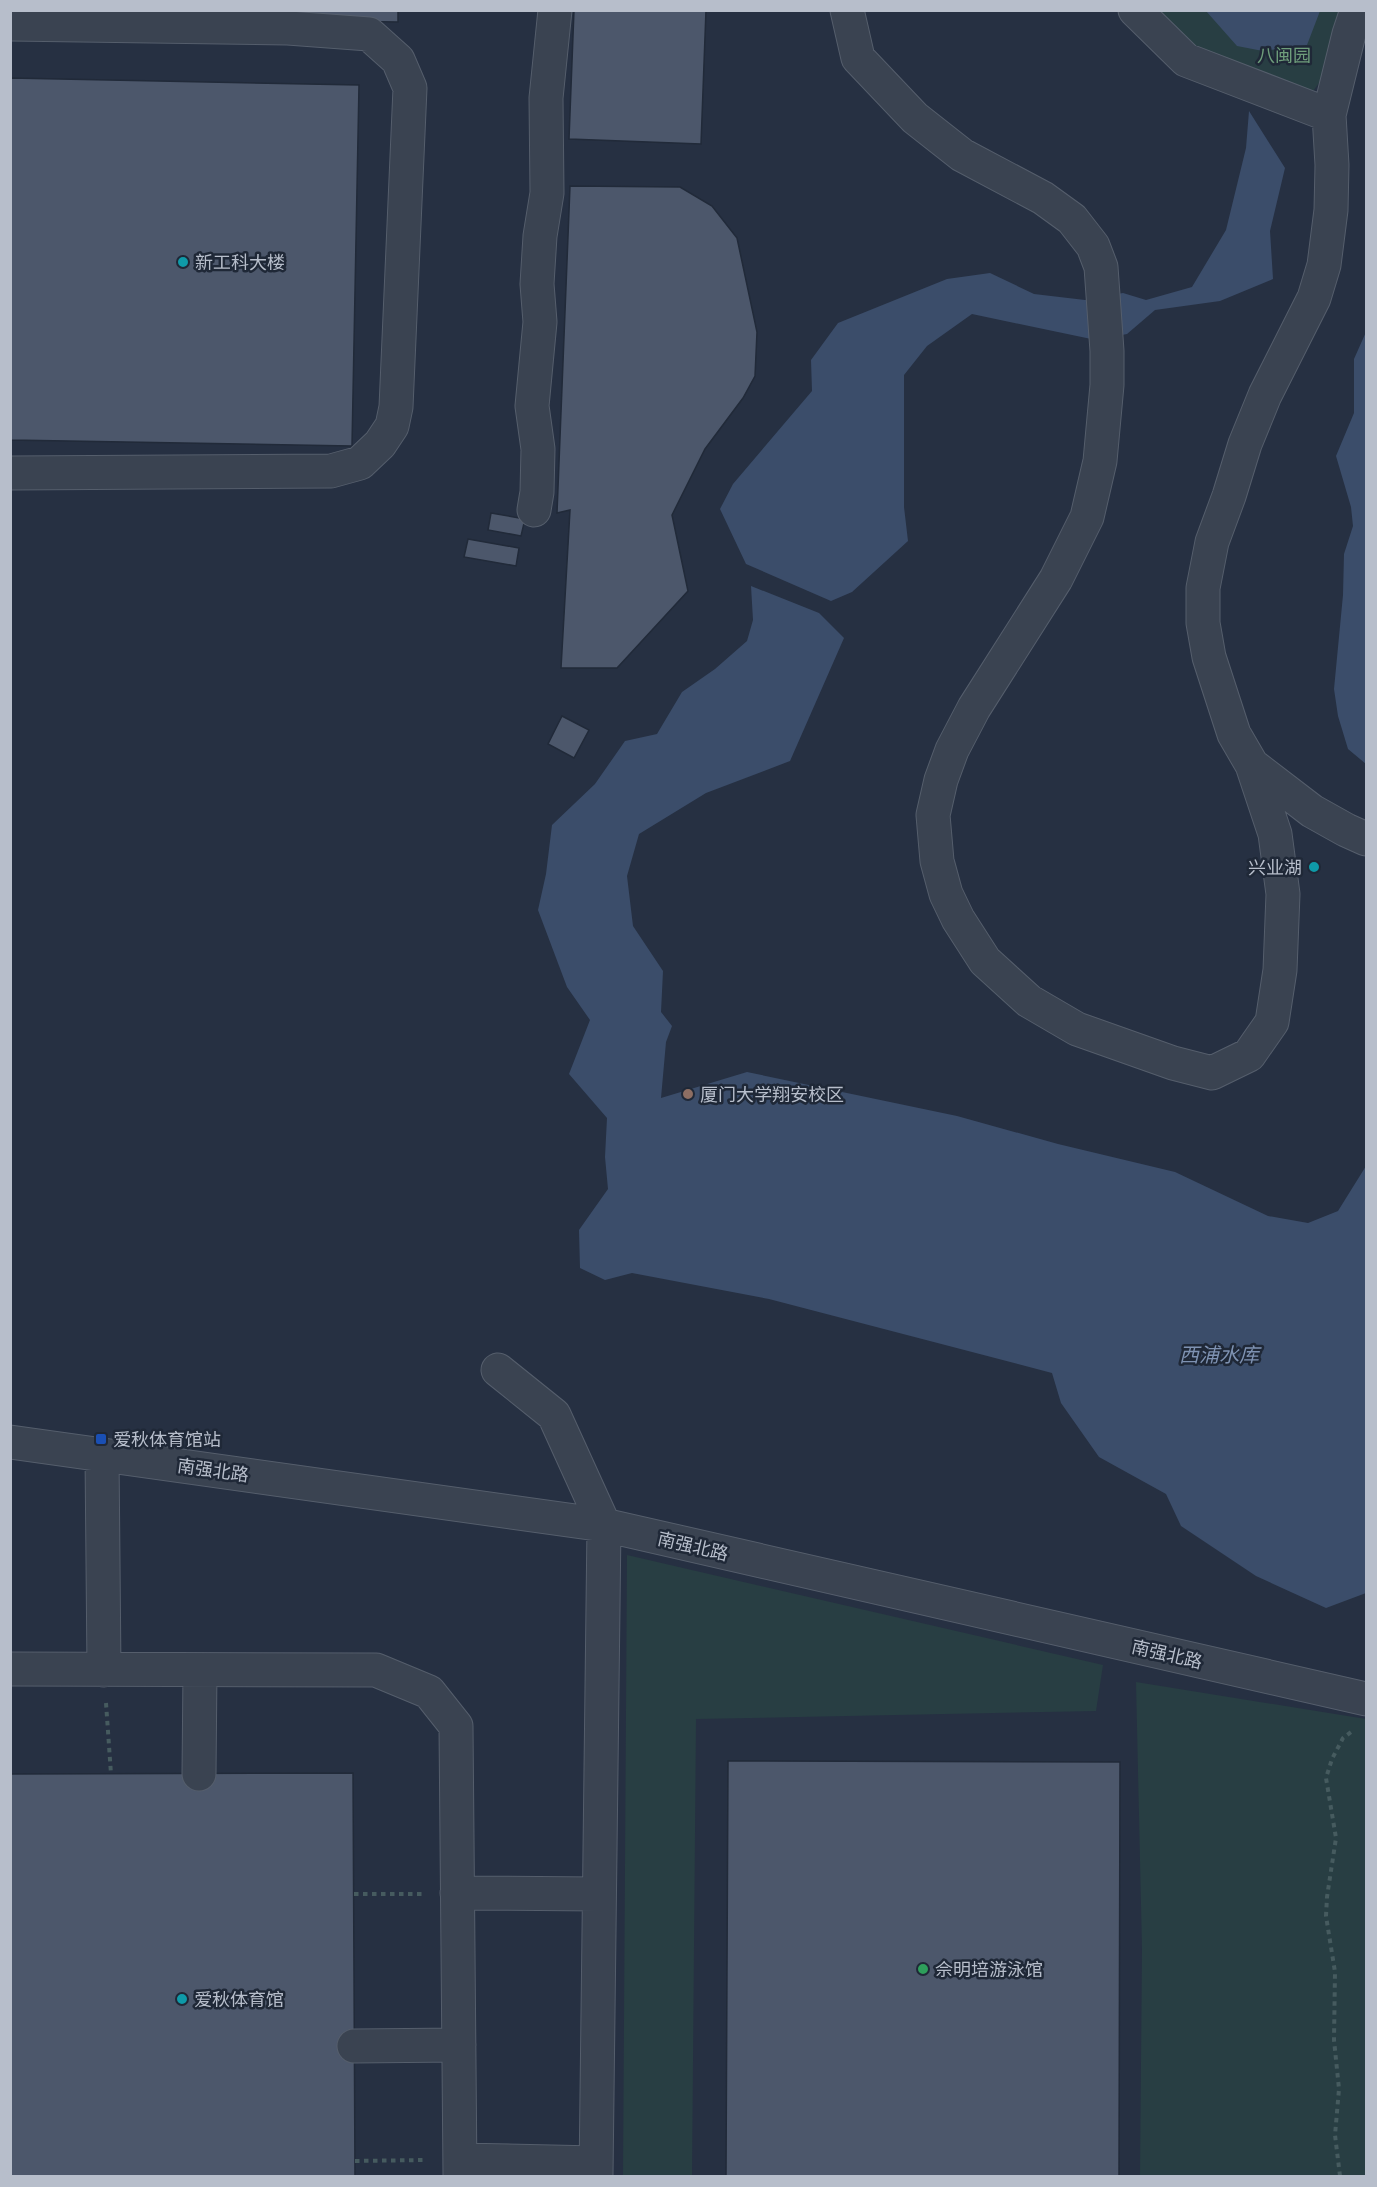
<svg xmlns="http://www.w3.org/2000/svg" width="1377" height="2187" font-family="'Roboto Condensed','Noto Sans SC',sans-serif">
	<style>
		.green { fill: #283e43 }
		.water { fill: #3b4d6a }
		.building { fill: #4c576b; stroke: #212a39; stroke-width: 1.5 }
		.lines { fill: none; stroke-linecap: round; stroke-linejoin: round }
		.minor-casing { stroke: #555e6c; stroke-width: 35 }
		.path { stroke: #465b5f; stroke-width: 4; stroke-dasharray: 4.5 4.5; stroke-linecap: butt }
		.minor { stroke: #3a4351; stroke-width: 33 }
		.culture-dot { fill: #0f9aa8; stroke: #1f2837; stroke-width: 2 }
		.education-dot { fill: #8d6e63; stroke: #1f2837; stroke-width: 2 }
		.transit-dot { fill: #1a4fb4; stroke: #1f2837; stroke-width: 2 }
		.leisure-dot { fill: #2e9e5b; stroke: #1f2837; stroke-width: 2 }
		.labels { text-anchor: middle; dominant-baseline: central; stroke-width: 5; stroke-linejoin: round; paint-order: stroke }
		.park-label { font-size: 18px; fill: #6e9d7b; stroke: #1f2837 }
		.poi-label { font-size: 18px; fill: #b7becb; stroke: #1f2837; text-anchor: start }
		.street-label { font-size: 18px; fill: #b7becb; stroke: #1f2837 }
		.water-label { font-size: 20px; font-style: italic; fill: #7e92b2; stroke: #1f2837 }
	</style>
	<rect width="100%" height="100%" fill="#263042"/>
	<!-- green -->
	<path class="green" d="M1366 10V18L1295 116 1138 11Z
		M627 1555 1103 1665 1096 1711 696 1719 692 2176H623Z
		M1136 1682 1366 1719V2176H1140L1142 1949Z"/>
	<!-- water -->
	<path class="water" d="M1206 11H1320L1307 45 1263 51 1237 46Z
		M1249 111 1285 168 1270 231 1273 279 1220 301 1155 310 1127 334 1096 340 972 314 927 346 904 375V507L908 541 852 592 831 601 746 564 720 509 733 484 812 391 811 360 838 323 947 279 990 273 1034 294 1085 300 1123 293 1146 300 1192 287 1226 230 1246 148Z
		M1366 332V764L1348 749 1338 716 1334 689 1343 595 1344 554 1353 526 1351 507 1336 456 1354 413V359Z
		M751 586 819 613 844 638 790 761 706 793 639 834 627 876 633 926 663 971 661 1012 672 1026 666 1042 661 1098 747 1072 957 1116 1058 1144 1175 1172 1268 1216 1308 1223 1338 1211 1366 1166V1593L1326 1608 1256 1576 1181 1526 1166 1494 1099 1457 1061 1403 1052 1373 769 1299 632 1273 605 1280 580 1268 579 1230 608 1189 605 1157 607 1118 569 1074 590 1020 567 987 538 910 546 874 552 825 595 784 625 741 657 734 682 692 715 669 747 641 753 620Z"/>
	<!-- building -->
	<path class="building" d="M205 10H398V22L205 19Z
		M574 10H706L701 144 569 139Z
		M10 78 359 85 352 446 10 440Z
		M570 186 680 187 712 206 737 238 757 332 755 376 743 398 705 449 672 515 688 591 617 668H561L570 510 557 513Z
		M491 513 525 519 521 536 488 530Z
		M468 539 519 548 516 566 464 557Z
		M562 716 589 730 574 758 548 744Z
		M728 1761 1120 1762 1119 2176H726Z
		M353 1773 355 2176H10V1774Z"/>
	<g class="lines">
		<!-- minor casing -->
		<g class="minor-casing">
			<path id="minor" d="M847 10 858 58 915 118 962 155 1043 198 1072 219 1093 246 1101 267 1107 351V385L1100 461 1087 517 1056 579 974 708 952 750 941 780 933 815 937 861 946 894 958 919 985 961 1029 1001 1077 1029 1173 1063 1212 1073 1249 1055 1272 1022 1280 970 1283 894 1275 834 1252 765
				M1135 10 1186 60 1329 115
				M1357 10 1349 34 1329 115 1332 165 1331 210 1324 265 1314 298 1265 395 1245 444 1229 496 1212 542 1203 588V623L1209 657 1234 734 1252 765 1312 811 1346 830 1366 839
				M10 24 288 28 369 34 398 60 410 88 396 407 392 426 380 444 360 463 331 471 10 473
				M534 510 537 492 538 449 532 406 540 322 537 284 540 236 547 193 546 98 555 10
				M498 1370 554 1415 604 1525 596 2176
				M10 1442 604 1525 1366 1699
				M102 1455 104 1670
				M10 1669 376 1670 429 1692 456 1726 460 2176
				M199 1774 200 1670
				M457 1893 599 1894
				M354 2046 459 2045
				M460 2160 596 2163"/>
		</g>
		<!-- path -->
		<path class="path" d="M106 1703 111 1774
			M354 1894H424
			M355 2161 426 2160
			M1340 2176 1335 2135 1339 2089 1334 2040 1335 1972 1326 1916 1327 1897 1336 1838 1326 1778 1332 1759 1343 1738 1351 1732"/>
		<!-- minor -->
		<use href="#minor" class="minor"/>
	</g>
	<!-- markers -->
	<g class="culture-dot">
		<circle cx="183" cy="262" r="6"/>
		<circle cx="1314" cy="867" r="6"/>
		<circle cx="182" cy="1999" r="6"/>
	</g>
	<circle class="education-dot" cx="688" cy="1094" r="6"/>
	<rect class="transit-dot" x="95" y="1433" width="12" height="12" rx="3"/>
	<circle class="leisure-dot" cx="923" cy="1969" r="6"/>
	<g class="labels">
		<!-- park labels -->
		<g class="park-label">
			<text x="1284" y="55">八闽园</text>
		</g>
		<!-- poi labels -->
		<g class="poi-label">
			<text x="195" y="262">新工科大楼</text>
			<text x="1302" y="867" text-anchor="end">兴业湖</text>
			<text x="700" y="1094">厦门大学翔安校区</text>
			<text x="113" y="1439">爱秋体育馆站</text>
			<text x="935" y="1969">佘明培游泳馆</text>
			<text x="194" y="1999">爱秋体育馆</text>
		</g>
		<!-- street labels -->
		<g class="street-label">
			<text transform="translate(213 1470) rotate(8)">南强北路</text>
			<text transform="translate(693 1546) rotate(13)">南强北路</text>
			<text transform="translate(1167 1654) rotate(13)">南强北路</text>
		</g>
		<!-- water labels -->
		<g class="water-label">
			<text x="1219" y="1355">西浦水库</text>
		</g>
	</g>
	<!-- border -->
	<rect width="1377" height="2187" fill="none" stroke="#b7becb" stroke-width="24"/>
</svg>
